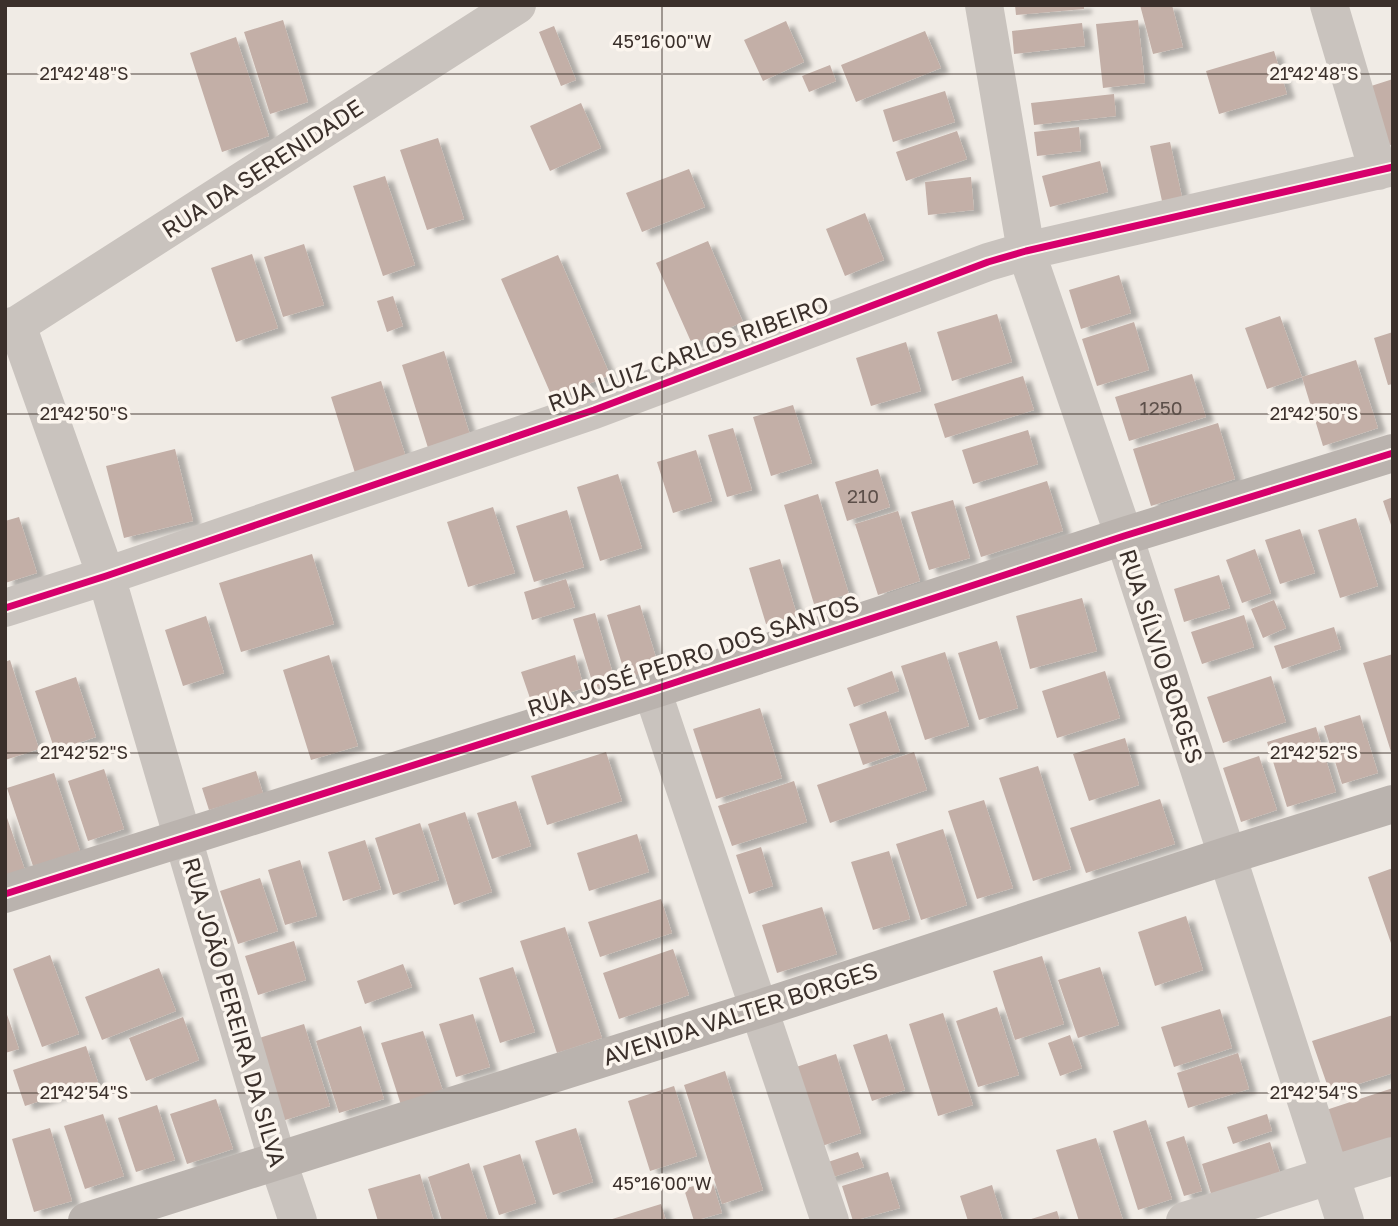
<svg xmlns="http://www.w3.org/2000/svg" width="1398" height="1226" font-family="'Golos Text',sans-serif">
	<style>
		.building { fill: #c3afa7; filter: url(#shadow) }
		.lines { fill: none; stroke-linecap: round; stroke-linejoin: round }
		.street { stroke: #c9c3be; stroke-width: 38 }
		.secondary { stroke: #bab3ae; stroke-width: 38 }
		.cycleway-casing { stroke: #fbf5ee; stroke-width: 11 }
		.cycleway { stroke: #d6006c; stroke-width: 7 }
		.ticks { fill: none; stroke: #3b302b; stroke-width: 2; stroke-opacity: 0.45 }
		.labels { text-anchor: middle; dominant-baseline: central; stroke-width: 7; stroke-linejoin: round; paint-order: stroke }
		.number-label { font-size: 19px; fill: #5d504a }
		.street-label { font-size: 23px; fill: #3b302b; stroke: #fbf5ee }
		.ticks-label { font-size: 18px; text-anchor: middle; fill: #3b302b; stroke: #fbf5ee; stroke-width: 7; stroke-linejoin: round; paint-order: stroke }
	</style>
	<defs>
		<filter id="shadow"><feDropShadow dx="8" dy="4.5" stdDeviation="2" flood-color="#0004"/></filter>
	</defs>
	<rect width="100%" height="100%" fill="#f0ebe5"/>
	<!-- building -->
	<path class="building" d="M1015 5H1084V9L1016 15Z
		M1140 5H1172L1183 47 1153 54Z
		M283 20 308 102 270 114 244 32Z
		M1138 20 1145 83 1103 88 1096 24Z
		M786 21 804 62 763 81 744 40Z
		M1082 23 1085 46 1014 54 1012 31Z
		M554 26 576 80 561 86 539 32Z
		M925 31 941 68 856 102 841 65Z
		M236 37 269 136 222 152 190 53Z
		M1274 51 1287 94 1219 114 1206 71Z
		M830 65 836 81 809 92 802 76Z
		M1393 79V144L1388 146 1368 87Z
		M945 91 955 122 893 142 883 110Z
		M1114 94 1116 116 1034 125 1031 103Z
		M581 103 601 148 550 171 530 126Z
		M1079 127 1081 151 1037 156 1034 132Z
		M957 131 967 159 906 181 896 152Z
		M438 138 464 219 427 230 400 150Z
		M1170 142 1182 197 1162 201 1150 146Z
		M1100 161 1108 192 1050 207 1042 176Z
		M689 169 705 207 642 232 626 193Z
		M385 176 415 265 383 276 353 186Z
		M971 177 974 210 928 215 925 182Z
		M865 213 884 260 845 276 826 229Z
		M708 241 743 322 692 344 656 263Z
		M304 244 324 305 283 317 264 257Z
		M252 254 278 328 236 342 211 268Z
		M558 255 610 375 553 399 501 279Z
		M1119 275 1131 313 1081 329 1069 290Z
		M393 296 403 326 387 332 377 301Z
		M997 314 1012 362 952 381 937 332Z
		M1280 316 1302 377 1356 360 1378 428 1323 446 1302 377 1267 389 1245 328Z
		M1134 322 1149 370 1097 386 1082 339Z
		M1393 332V384L1388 385 1374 338Z
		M906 342 921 391 871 406 856 358Z
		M444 351 471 438 429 451 402 365Z
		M1192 374 1206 417 1129 441 1115 397Z
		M1023 376 1034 410 945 438 934 404Z
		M381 381 406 457 355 473 331 397Z
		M793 405 812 463 771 476 753 417Z
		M1218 423 1235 479 1151 506 1133 449Z
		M733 428 752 490 727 497 708 435Z
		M1028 430 1038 464 973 484 962 450Z
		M175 449 193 521 124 538 106 466Z
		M696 450 712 501 673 513 657 462Z
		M878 469 890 507 847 521 835 482Z
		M618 474 642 548 600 561 577 487Z
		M1047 481 1063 531 981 557 965 507Z
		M818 494 849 594 814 604 784 505Z
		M1393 497V528H1392L1383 501Z
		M953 500 970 558 929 570 911 512Z
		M493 507 515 573 468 587 447 522Z
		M567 510 584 567 534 582 516 526Z
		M898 511 920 581 878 595 855 524Z
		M19 517 37 573 5 583V521Z
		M1356 518 1378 586 1340 598 1318 530Z
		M1300 529 1315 573 1280 584 1265 540Z
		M1255 549 1271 593 1242 603 1226 560Z
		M312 554 334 624 241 652 219 583Z
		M780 559 797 615 766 624 749 568Z
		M1219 575 1230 608 1184 622 1174 589Z
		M566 579 575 607 532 620 524 592Z
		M1082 598 1097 651 1030 669 1016 616Z
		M1274 600 1286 628 1263 638 1251 609Z
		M640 605 661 674 628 684 607 615Z
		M595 613 616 684 595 691 573 619Z
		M1244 615 1254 647 1202 664 1191 632Z
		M206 616 224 673 183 686 165 630Z
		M1334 627 1341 649 1282 669 1274 646Z
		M997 641 1018 708 979 720 958 653Z
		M945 652 969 726 925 740 901 666Z
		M1393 654V755H1392L1363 663Z
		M329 655 358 746 311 760 283 670Z
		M575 655 584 688 532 704 521 672Z
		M10 660 39 749 5 760V662Z
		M892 671 899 691 854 707 847 688Z
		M1105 671 1120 718 1057 738 1042 691Z
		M1271 676 1286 722 1223 743 1207 697Z
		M76 677 96 737 55 751 35 691Z
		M760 708 782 778 716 799 693 729Z
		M886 711 900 752 863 765 849 724Z
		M1360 715 1378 773 1342 784 1324 726Z
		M1316 727 1336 792 1287 807 1267 742Z
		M1125 738 1139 785 1089 801 1073 754Z
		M606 752 622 801 547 825 531 776Z
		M914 752 927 790 830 823 817 785Z
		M1259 756 1277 810 1241 822 1223 768Z
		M1038 766 1071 869 1033 881 999 778Z
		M104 769 124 829 88 841 68 781Z
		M256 771 263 793 209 810 202 788Z
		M54 773 80 851 33 866 7 788Z
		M794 781 807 822 732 846 718 806Z
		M1160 799 1175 844 1086 873 1070 828Z
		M984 800 1013 888 977 899 948 811Z
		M516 801 531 846 492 859 477 813Z
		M5 812 25 870 5 876Z
		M465 812 492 892 454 905 428 824Z
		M420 823 439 880 393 895 375 838Z
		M943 829 967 905 921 920 896 844Z
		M637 834 649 872 589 891 577 853Z
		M365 840 381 889 343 901 328 852Z
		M761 847 773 886 749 894 736 855Z
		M889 851 910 919 873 930 851 862Z
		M300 860 317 916 285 925 268 870Z
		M1393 868V946H1392L1368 877Z
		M260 878 278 931 238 944 220 891Z
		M661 899 672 933 600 957 588 922Z
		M822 907 837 954 777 973 762 925Z
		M1186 916 1203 970 1155 986 1138 932Z
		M565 927 602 1038 557 1053 520 941Z
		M294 941 306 980 258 995 245 956Z
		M673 949 689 995 619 1019 603 973Z
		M50 955 79 1034 42 1047 13 969Z
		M1042 956 1064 1024 1015 1040 993 971Z
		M403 964 412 987 365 1004 357 981Z
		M513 967 535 1032 500 1043 479 978Z
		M1100 967 1119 1025 1078 1038 1058 980Z
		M159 968 176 1011 102 1040 85 997Z
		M997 1007 1019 1075 978 1087 956 1021Z
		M5 1009 19 1049 5 1053Z
		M1220 1009 1232 1048 1174 1067 1161 1027Z
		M943 1013 973 1105 938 1116 909 1024Z
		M473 1014 490 1067 456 1077 439 1024Z
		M1393 1015V1073L1330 1093 1312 1041Z
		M183 1017 199 1060 146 1081 129 1038Z
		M304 1024 330 1106 282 1121 256 1039Z
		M361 1026 384 1099 339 1113 316 1041Z
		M423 1031 443 1091 401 1105 381 1043Z
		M887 1034 905 1090 872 1101 853 1045Z
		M1070 1035 1082 1068 1060 1076 1048 1043Z
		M86 1046 98 1082 25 1106 13 1070Z
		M1238 1053 1249 1089 1188 1108 1177 1073Z
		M836 1054 861 1133 822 1146 796 1067Z
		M725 1071 763 1190 722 1204 684 1085Z
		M674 1086 697 1156 650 1171 628 1101Z
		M1393 1088V1140L1339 1158 1323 1111Z
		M216 1099 233 1149 187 1164 170 1114Z
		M157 1105 175 1160 136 1172 118 1118Z
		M103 1114 124 1176 85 1189 64 1126Z
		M1267 1114 1272 1131 1233 1144 1227 1127Z
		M1146 1120 1172 1199 1138 1210 1113 1131Z
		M50 1128 72 1201 34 1212 12 1139Z
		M576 1128 593 1182 553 1195 535 1141Z
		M1184 1136 1202 1191 1184 1196 1166 1142Z
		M1096 1138 1123 1220 1121 1221H1079L1056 1150Z
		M1270 1142 1284 1185 1215 1207 1202 1164Z
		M858 1152 864 1167 827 1179 822 1164Z
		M520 1154 536 1203 499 1215 483 1166Z
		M469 1163 488 1221H442L428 1177Z
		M888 1172 900 1208 853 1221 842 1186Z
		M420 1174 434 1221H378L368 1189Z
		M712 1180 722 1213 694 1221 684 1189Z
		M992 1185 1003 1221H968L960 1196Z
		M661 1204 666 1221H610L609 1220Z
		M1057 1211 1060 1221H1028V1220Z"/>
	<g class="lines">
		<!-- street -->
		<path class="street" d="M984 5 1026 251 1124 536 1345 1221
			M1329 5 1378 171
			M17 325 106 576 277 1159 298 1221
			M5 328 17 325 517 5
			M5 608 106 576 594 410 988 262 1026 251 1393 167
			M652 690 830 1221
			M1185 1221 1393 1156"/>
		<!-- secondary -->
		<path class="secondary" d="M5 894 652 690 1124 536 1393 453
			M87 1221 759 1009 1226 856 1393 804"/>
		<!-- cycleway casing -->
		<g class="cycleway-casing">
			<path id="cycleway" d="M5 608 106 576 594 410 988 262 1026 251 1393 167
				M5 894 652 690 1124 536 1393 453"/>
		</g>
		<!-- cycleway -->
		<use href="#cycleway" class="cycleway"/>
	</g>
	<!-- ticks -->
	<path class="ticks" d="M662 5V1221M5 74H1393M5 414H1393M5 753H1393M5 1093H1393"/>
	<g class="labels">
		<!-- number labels -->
		<g class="number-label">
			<text x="1161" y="407">1250</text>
			<text x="863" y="495">210</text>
		</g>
		<!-- street labels -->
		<g class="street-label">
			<text transform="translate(262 168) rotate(-33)">RUA DA SERENIDADE</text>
			<text transform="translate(688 353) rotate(-20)">RUA LUIZ CARLOS RIBEIRO</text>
			<text transform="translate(693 655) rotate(-18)">RUA JOSÉ PEDRO DOS SANTOS</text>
			<text transform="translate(1162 656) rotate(72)">RUA SÍLVIO BORGES</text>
			<text transform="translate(235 1012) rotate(74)">RUA JOÃO PEREIRA DA SILVA</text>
			<text transform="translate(740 1013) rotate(-18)">AVENIDA VALTER BORGES</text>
		</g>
	</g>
	<g class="ticks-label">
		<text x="662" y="48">45°16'00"W</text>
		<text x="84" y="80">21°42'48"S</text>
		<text x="1314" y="80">21°42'48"S</text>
		<text x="84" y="420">21°42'50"S</text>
		<text x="1314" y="420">21°42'50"S</text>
		<text x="84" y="759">21°42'52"S</text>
		<text x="1314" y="759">21°42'52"S</text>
		<text x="84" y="1099">21°42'54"S</text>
		<text x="1314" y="1099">21°42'54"S</text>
		<text x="662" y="1190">45°16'00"W</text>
	</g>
	<!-- border -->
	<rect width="1398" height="1226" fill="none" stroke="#3b302b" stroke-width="14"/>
</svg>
